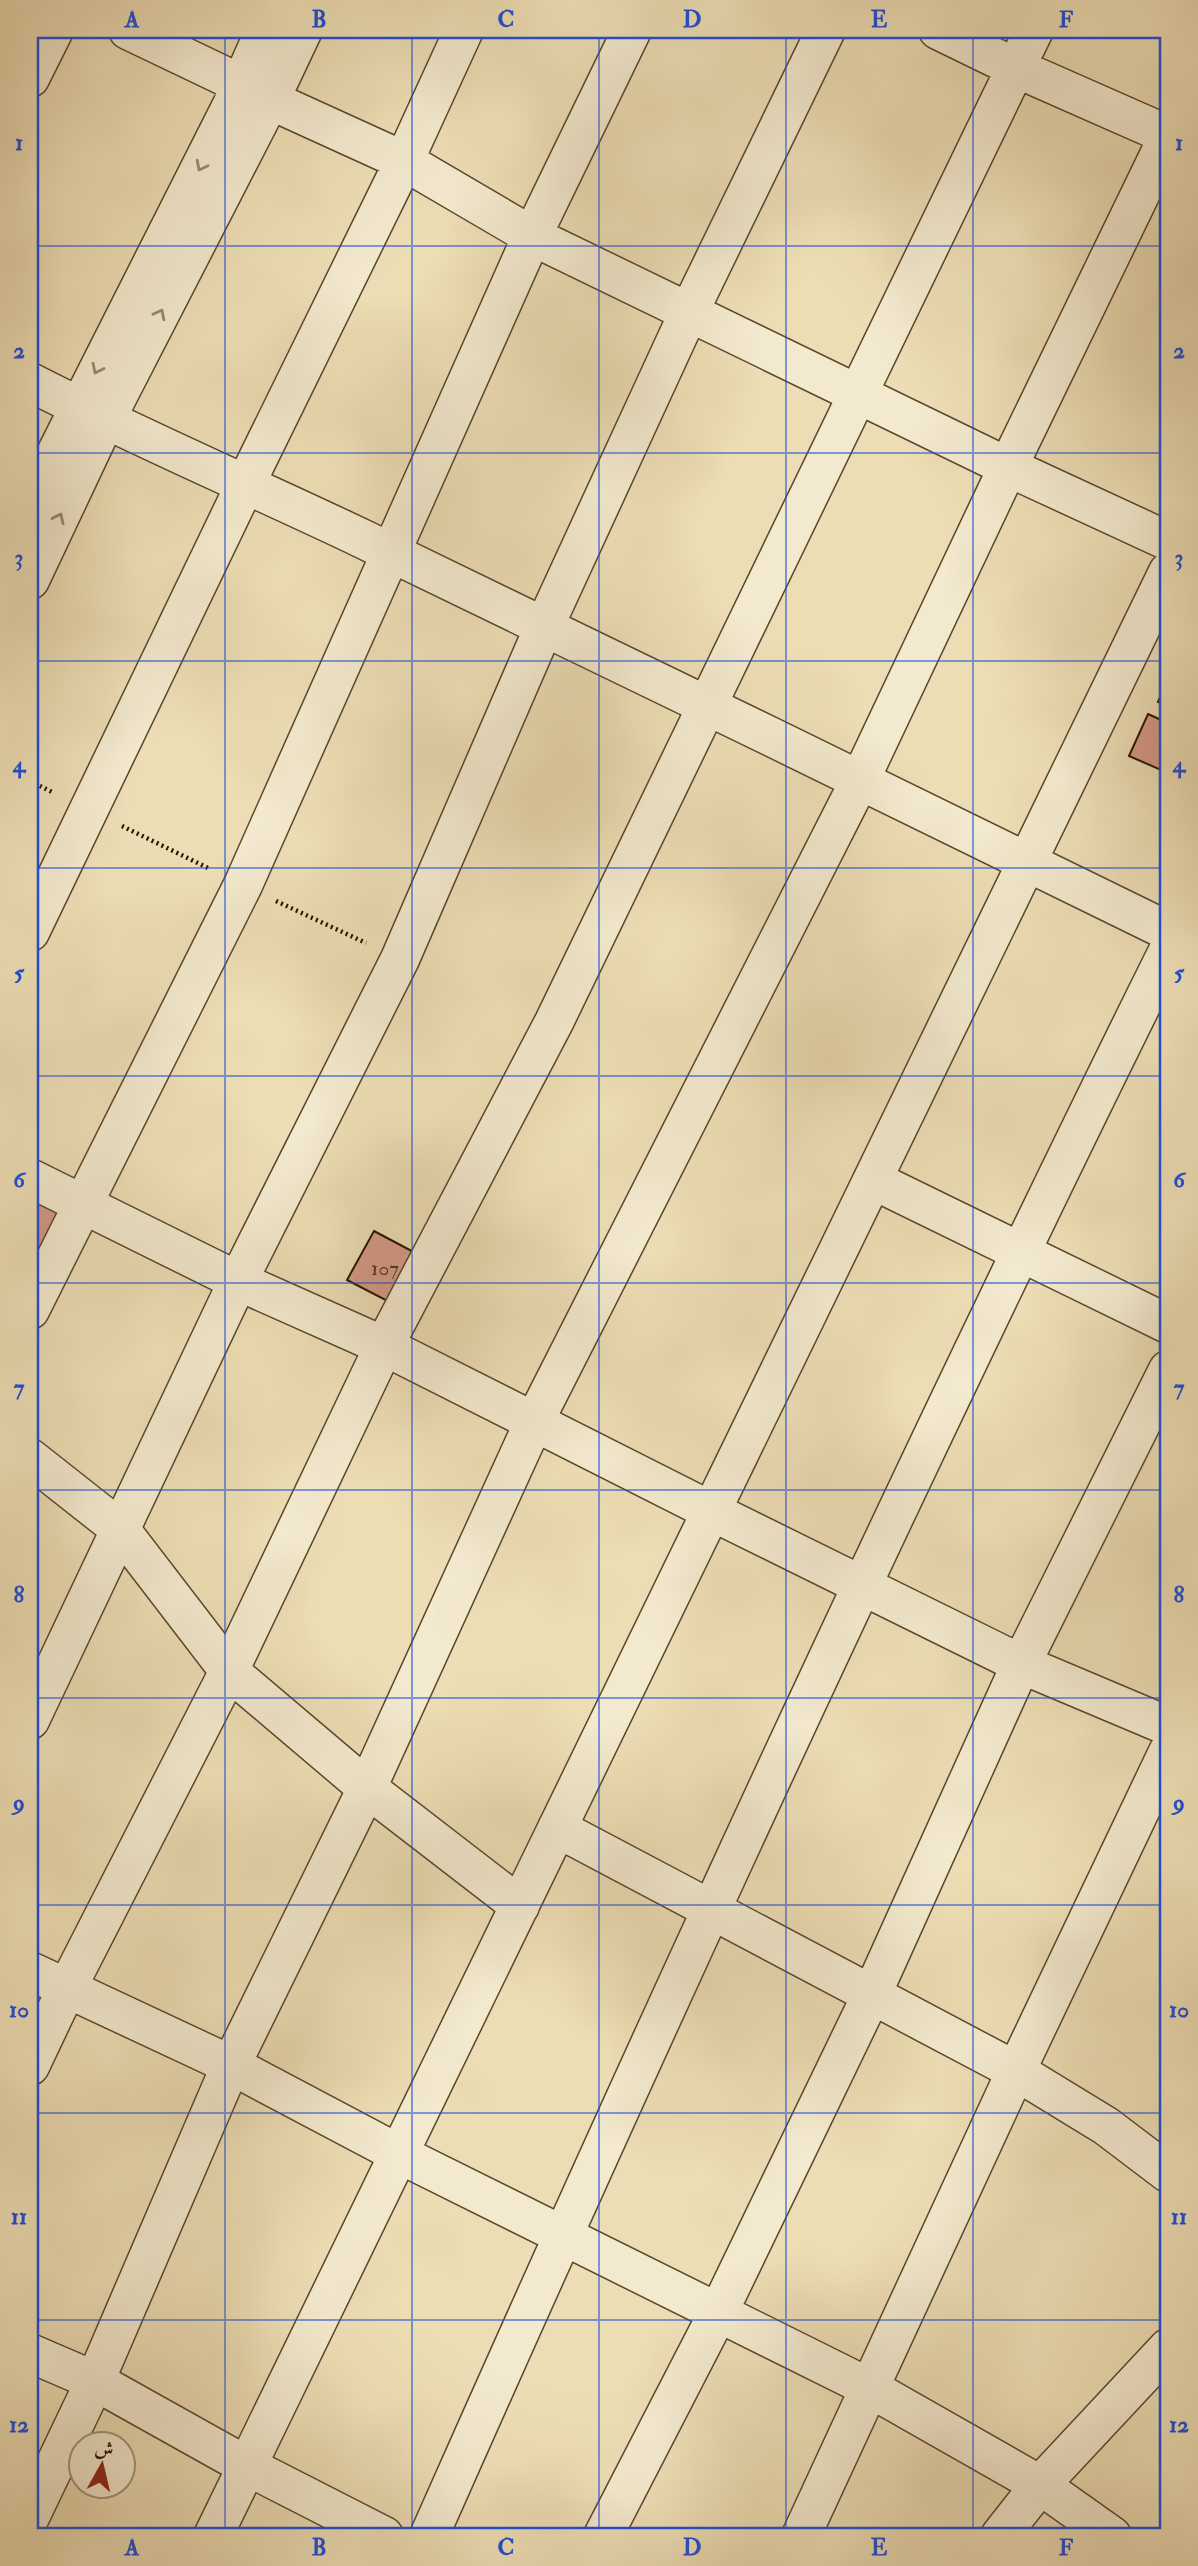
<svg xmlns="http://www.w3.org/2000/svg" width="1198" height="2566" font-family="'IM FELL Double Pica',Amiri,serif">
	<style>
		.building { fill: #d49986; stroke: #281300; stroke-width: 2 }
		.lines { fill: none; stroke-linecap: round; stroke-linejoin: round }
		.minor-casing { stroke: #59462d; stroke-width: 41 }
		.path { stroke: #281300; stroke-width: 4.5; stroke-dasharray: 2 3.5; stroke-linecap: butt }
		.minor { stroke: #f3e9ce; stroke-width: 38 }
		.oneway { stroke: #988971 }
		.grid { fill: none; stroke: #1d4ed8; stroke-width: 2; stroke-opacity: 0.55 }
		.labels { text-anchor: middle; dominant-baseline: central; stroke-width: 5; stroke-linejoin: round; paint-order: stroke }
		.number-label { font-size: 21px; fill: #533422 }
		.neatline { fill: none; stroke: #1d4ed8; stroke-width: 2.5 }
		.grid-label { font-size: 23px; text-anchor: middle; font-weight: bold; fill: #1d4ed8 }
	</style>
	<rect width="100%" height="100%" fill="#edddb4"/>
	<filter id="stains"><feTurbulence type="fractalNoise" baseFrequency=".00286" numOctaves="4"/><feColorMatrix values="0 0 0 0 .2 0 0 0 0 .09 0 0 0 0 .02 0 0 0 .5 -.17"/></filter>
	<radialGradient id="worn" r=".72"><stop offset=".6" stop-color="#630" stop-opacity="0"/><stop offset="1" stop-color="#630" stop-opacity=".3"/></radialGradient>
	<!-- building -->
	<path class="building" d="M1168 677V706L1158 702Z
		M1148 714 1168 723V773L1129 756Z
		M30 1192 64 1208 41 1257 30 1251Z
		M374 1231 423 1257 397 1306 347 1280Z"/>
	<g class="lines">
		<!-- minor casing -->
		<g class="minor-casing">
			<path id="minor" d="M128 30 241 84
				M938 30 1016 68 1168 135
				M30 78 54 30
				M270 100 404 161 532 236 1008 467 1168 541
				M30 382C139 438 252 486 363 539 632 669 900 799 1168 931
				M30 505 232 105 265 30
				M30 580 105 421 270 100 303 30
				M30 932 246 483 404 161 464 30
				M30 1178 238 1281 384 1346 711 1511 1021 1664 1168 1726
				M873 1180 1168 1324
				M30 1310 243 885 532 236 632 30
				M30 1458 120 1529 229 1671 367 1788 520 1906
				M30 1720 238 1281 400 959 544 627 689 312 826 30
				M557 1828 1016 2071 1106 2126 1168 2173
				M30 1971 231 2065 399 2154 868 2387 1040 2485 1112 2536
				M30 2066 66 1990 229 1671 384 1346 554 1022 1034 30
				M30 2353 95 2381 247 2466 384 2536
				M30 2517 95 2381 231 2065 367 1788 534 1422 860 780 1008 467 1168 137
				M213 2536 1168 572
				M429 2536C665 2003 909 1473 1168 951
				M603 2536 719 2311 872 1994 1021 1664 1168 1370
				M801 2536 1016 2071 1168 1752
				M1000 2536 1040 2485 1168 2348"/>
		</g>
		<!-- path -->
		<path class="path" d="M30 781 54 793
			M122 826 208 868
			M276 901 366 943"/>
		<!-- minor -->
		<use href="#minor" class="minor"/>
	</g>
	<!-- one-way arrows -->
	<defs><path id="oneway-chevron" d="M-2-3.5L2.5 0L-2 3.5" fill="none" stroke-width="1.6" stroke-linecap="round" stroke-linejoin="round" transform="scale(1.75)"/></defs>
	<g class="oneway">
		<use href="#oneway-chevron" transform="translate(201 166) rotate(117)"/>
		<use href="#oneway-chevron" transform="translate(160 314) rotate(-63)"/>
		<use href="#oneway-chevron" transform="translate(97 369) rotate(116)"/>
		<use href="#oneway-chevron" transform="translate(59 518) rotate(-65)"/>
	</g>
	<!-- grid -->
	<path class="grid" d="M225 30V2536M412 30V2536M599 30V2536M786 30V2536M973 30V2536M30 246H1168M30 453H1168M30 661H1168M30 868H1168M30 1076H1168M30 1283H1168M30 1490H1168M30 1698H1168M30 1905H1168M30 2113H1168M30 2320H1168"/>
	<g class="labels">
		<!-- number labels -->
		<g class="number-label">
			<text x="385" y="1268">107</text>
		</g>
	</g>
	<!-- margin -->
	<rect width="1198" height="2566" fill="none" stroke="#edddb4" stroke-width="77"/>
	<!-- north arrow -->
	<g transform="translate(102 2465) rotate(8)"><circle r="33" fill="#f3e9ce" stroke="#a2937c" stroke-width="2"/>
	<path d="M0-5L12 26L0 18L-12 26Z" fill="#8f2418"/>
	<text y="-10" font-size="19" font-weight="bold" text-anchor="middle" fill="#281300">ش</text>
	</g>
	<rect x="38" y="38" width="1122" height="2490" class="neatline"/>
	<g class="grid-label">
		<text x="132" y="27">A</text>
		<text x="319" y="27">B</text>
		<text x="506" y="27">C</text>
		<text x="692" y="27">D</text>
		<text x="879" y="27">E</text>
		<text x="1066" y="27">F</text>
		<text x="19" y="150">1</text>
		<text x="1179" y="150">1</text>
		<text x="19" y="358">2</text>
		<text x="1179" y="358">2</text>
		<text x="19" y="565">3</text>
		<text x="1179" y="565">3</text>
		<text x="19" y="772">4</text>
		<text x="1179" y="772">4</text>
		<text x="19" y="980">5</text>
		<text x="1179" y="980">5</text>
		<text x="19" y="1187">6</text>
		<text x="1179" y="1187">6</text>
		<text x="19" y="1395">7</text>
		<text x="1179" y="1395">7</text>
		<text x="19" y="1602">8</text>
		<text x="1179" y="1602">8</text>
		<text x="19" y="1810">9</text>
		<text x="1179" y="1810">9</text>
		<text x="19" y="2017">10</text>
		<text x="1179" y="2017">10</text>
		<text x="19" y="2224">11</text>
		<text x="1179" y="2224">11</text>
		<text x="19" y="2432">12</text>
		<text x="1179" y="2432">12</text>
		<text x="132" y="2555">A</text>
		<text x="319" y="2555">B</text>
		<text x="506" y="2555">C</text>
		<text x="692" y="2555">D</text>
		<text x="879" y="2555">E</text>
		<text x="1066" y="2555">F</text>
	</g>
	<rect width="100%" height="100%" filter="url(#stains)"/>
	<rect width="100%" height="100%" fill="url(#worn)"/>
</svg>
